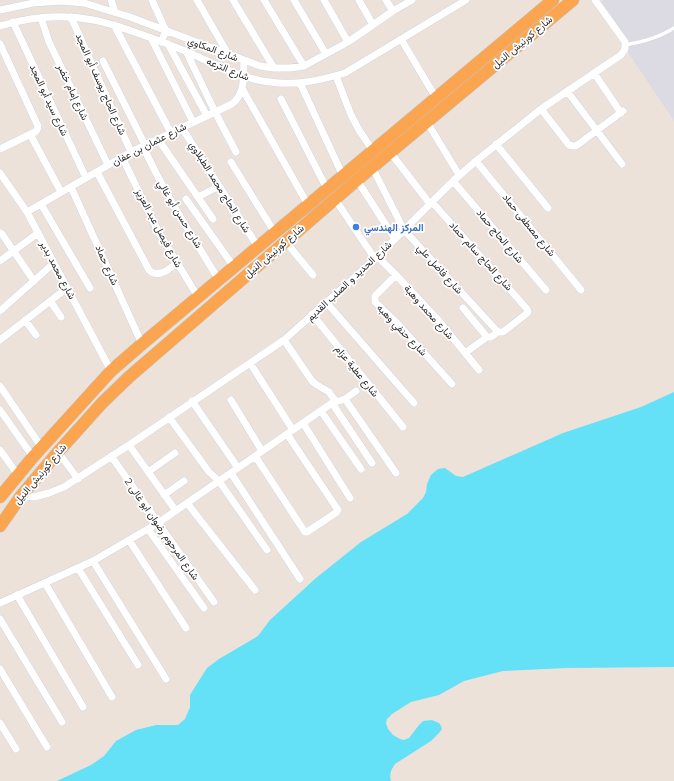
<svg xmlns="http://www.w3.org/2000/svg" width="674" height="781" font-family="Montserrat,Vazirmatn,sans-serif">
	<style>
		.industrial { fill: #dcdbe4 }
		.water { fill: #64e0f7 }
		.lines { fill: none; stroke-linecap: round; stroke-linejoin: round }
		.service-casing { stroke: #ced5e3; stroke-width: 4.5 }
		.minor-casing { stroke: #ced5e3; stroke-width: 8 }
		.trunk-casing { stroke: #c3c3c3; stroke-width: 13 }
		.service { stroke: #fff; stroke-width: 3.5 }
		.minor { stroke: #fff; stroke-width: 7 }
		.trunk { stroke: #fca551; stroke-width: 12 }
		.shop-dot { fill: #3f7fe0; stroke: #fff; stroke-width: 1.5 }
		.labels { text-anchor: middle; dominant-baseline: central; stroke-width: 3.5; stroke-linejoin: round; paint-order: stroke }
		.street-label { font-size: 10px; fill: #292929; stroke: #fff }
		.shop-label { font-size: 10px; font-weight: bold; fill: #366cbe; stroke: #fff; text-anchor: start }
	</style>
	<rect width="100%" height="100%" fill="#ece2d9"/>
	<!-- industrial -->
	<path class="industrial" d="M603 0H674V121L597 6Z"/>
	<!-- water -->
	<path class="water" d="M674 392V667L566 668 503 671 464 681 439 695 411 702 392 714 387 719 386 723 388 729 393 735 400 739 404 740 409 738 419 725 423 721 432 720 439 723 441 726 442 729 439 733 431 741 395 764C391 770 389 774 391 781H57L91 765 104 756 116 741 136 730 156 725H178L185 719 190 707V695L207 668 219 659 258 636 270 620 316 578 361 542 407 514 423 498 426 492 427 484 431 475 438 469 445 468 456 476 463 477 563 433 641 407Z"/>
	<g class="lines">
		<!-- service casing -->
		<g class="service-casing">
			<path id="service" d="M625 45C643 42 659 38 674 28"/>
		</g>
		<!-- minor casing -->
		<g class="minor-casing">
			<path id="minor" d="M111 0 115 12
				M152 0 166 31 161 42
				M197 0 228 54
				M233 0 274 68
				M264 0 304 66
				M294 0 326 54
				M324 0 348 42
				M359 0 373 25
				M386 0 393 11
				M0 10 33 3 61 1 84 3 130 17 260 66 274 68H290L304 66 348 42 393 11 412 0
				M71 17 131 152
				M41 18 49 42 108 165
				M13 22 86 178
				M114 25 171 133
				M0 26C30 17 63 14 93 20 110 23 126 29 143 35 160 41 177 47 194 55 219 66 243 79 270 82 296 86 321 80 345 73L466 0
				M151 38 193 122
				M401 39 436 98
				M0 44 38 126 37 130 35 132 0 149
				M168 44 207 116
				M186 51 215 112 236 152
				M103 61 145 145
				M594 73 621 113
				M336 76 351 115 359 130 373 151
				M300 83 343 176
				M243 90 308 205
				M567 91 622 164
				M281 99 327 189
				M541 109 569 145 573 146H576L623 111
				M427 122 459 175
				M182 128 258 247
				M30 134 61 192
				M158 139 213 219
				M496 144 548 208
				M143 146C164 193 192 236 219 280
				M390 152 430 204
				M122 157 159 233 198 297
				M476 161 581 290
				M231 162 275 233
				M372 167 404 230 498 332H503L526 314 528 312 527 309 432 202
				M97 172 149 270C158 279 169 269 177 263
				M0 173 27 212 111 371
				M357 180 395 239
				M453 181 546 290
				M71 187 142 344
				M198 197 219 186
				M186 199 234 267
				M335 199 375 259
				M41 204 90 288
				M27 212 131 152 232 104C246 93 243 76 244 60
				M0 233 2 234 34 281
				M285 241 313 275
				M377 256 396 275 439 321 479 370
				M0 261 38 233
				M396 275 375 296V302L398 324 452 384
				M50 301 61 317
				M326 302 414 403
				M463 308 487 337H491L498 332
				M0 311 54 263
				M312 314 403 427
				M25 320 36 335
				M0 340 67 288
				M284 340 312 381 317 385 329 392 336 402
				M465 353 487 337
				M250 363 293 430
				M0 386 42 448
				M345 399 396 473
				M231 400 262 451
				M192 401 238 468
				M332 403 372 463
				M0 410 33 457
				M321 411 361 469
				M169 417 209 472 219 481 267 550
				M303 423 350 498
				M129 445 176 511
				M0 450 18 475
				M58 452 78 479
				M111 456 214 602
				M255 456 305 532H307L337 512 338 510 287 434
				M148 472 175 453
				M231 473 300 579
				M164 495 184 481
				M21 496 34 497 49 493 64 487 129 445 284 340 375 259 453 181 476 161 541 109 621 55 625 49V42L595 0
				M187 503 255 590
				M148 529 204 608
				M129 540 186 628
				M93 561 166 679
				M78 568 138 665
				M45 583 112 697
				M17 595 83 707
				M0 603 93 561 158 523 332 403 345 399 356 391
				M0 619 62 722
				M0 669 47 747
				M0 723 16 749"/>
		</g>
		<!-- trunk casing -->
		<g class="trunk-casing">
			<path id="trunk" d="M0 497 33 457 111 371 142 344 553 0
				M0 526 21 496 58 452 102 403 129 377 357 180 573 0"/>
		</g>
		<!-- service -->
		<use href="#service" class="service"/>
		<!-- minor -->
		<use href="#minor" class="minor"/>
		<!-- trunk -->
		<use href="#trunk" class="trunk"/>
	</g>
	<!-- markers -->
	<circle class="shop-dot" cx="356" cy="227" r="4"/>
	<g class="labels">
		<!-- street labels -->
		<g class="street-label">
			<text transform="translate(522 42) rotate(-40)">شارع كورنيش النيل</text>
			<text transform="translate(213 49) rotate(20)">شارع المكاوي</text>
			<text transform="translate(228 69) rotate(22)">شارع الترعه</text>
			<text transform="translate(101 84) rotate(66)">شارع الحاج يوسف أبو المجد</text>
			<text transform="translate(73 92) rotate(65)">شارع إمام خضر</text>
			<text transform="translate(49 100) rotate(65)">شارع سيد أبو المجد</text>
			<text transform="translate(149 144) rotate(-27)">شارع عثمان بن عفان</text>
			<text transform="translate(220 187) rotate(58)">شارع الحاج محمد الطبلاوي</text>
			<text transform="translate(180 214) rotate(59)">شارع حسن أبو غالي</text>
			<text transform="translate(529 225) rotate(51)">شارع مصطفى حماد</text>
			<text transform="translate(159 228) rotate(62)">شارع فيصل عبد العزيز</text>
			<text transform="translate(500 236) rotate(50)">شارع الحاج حماد</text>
			<text transform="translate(274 251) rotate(-41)">شارع كورنيش النيل</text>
			<text transform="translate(481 256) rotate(48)">شارع الحاج سالم حماد</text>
			<text transform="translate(107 265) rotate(66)">شارع حماد</text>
			<text transform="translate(440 269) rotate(48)">شارع فاضل علي</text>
			<text transform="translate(58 270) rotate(62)">شارع محمد بدير</text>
			<text transform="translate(349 281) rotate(-43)">شارع الحديد و الصلب القديم</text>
			<text transform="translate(429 312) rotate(48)">شارع محمد وهبة</text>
			<text transform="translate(402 330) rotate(46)">شارع حنفي وهبه</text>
			<text transform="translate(357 371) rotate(51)">شارع عطية عزام</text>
			<text transform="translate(40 474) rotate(-50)">شارع كورنيش النيل</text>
			<text transform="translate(162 529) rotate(55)">شارع المرحوم رضوان ابو غالى 2</text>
		</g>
		<!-- shop labels -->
		<g class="shop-label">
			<text x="364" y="227">المركز الهندسي</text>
		</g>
	</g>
</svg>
